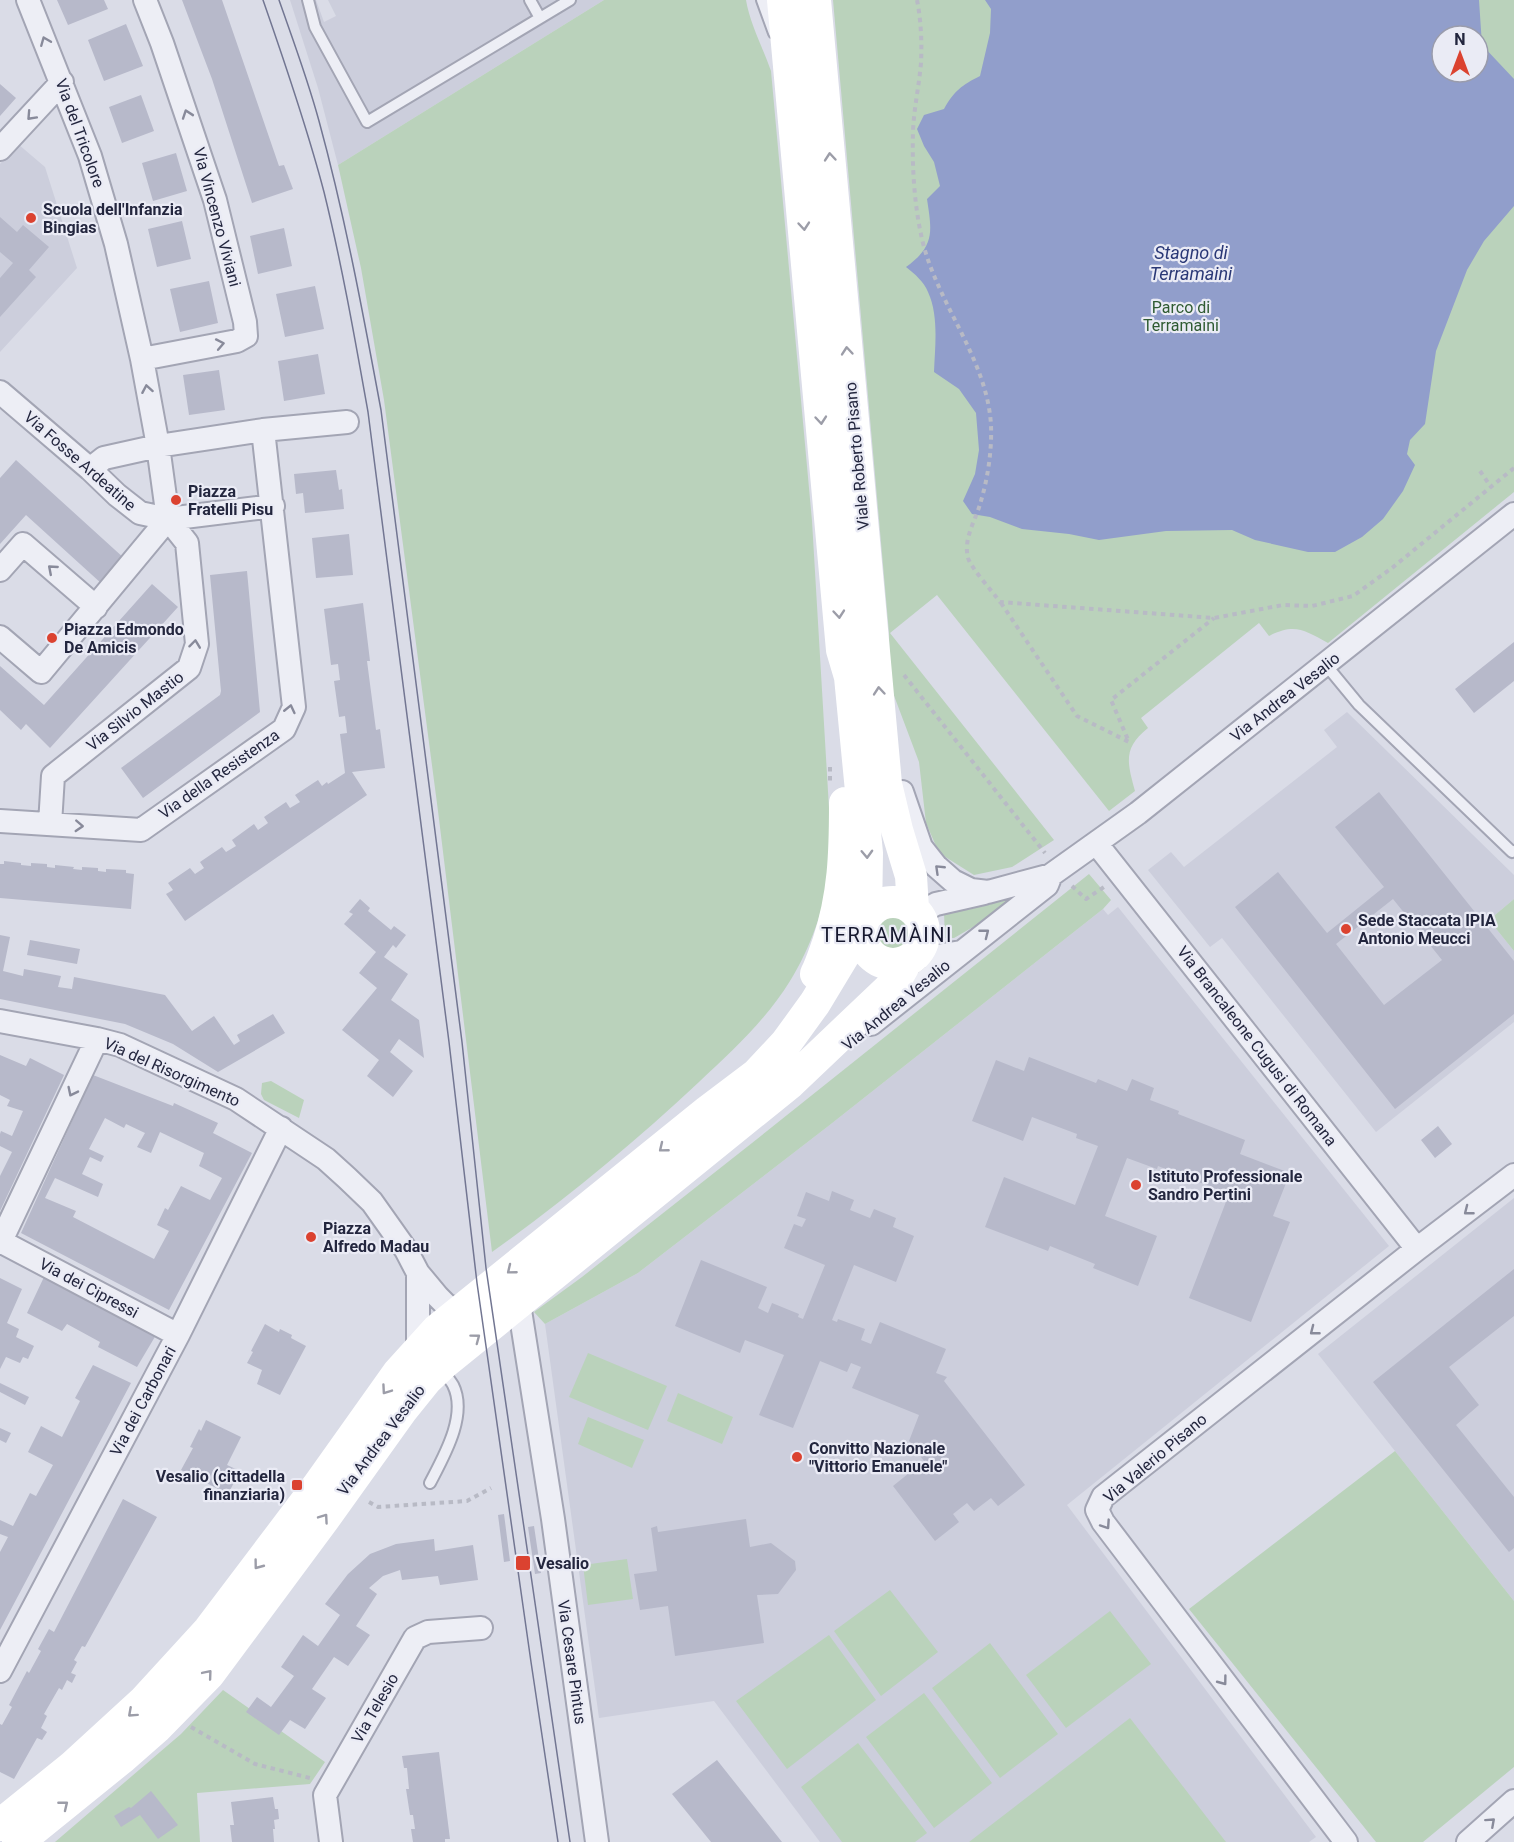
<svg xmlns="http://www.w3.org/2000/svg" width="1514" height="1842" font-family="Roboto,sans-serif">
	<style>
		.built { fill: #cccedc }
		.green { fill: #bad2bb; fill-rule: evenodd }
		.water { fill: #919ecb; fill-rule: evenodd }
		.building { fill: #b7b9ca; fill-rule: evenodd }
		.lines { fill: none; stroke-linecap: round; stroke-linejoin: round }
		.lane-casing { stroke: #a3a5b4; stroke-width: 14 }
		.street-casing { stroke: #a3a5b4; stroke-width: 26 }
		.path { stroke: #b8bac5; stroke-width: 4; stroke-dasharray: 4.5 4.5; stroke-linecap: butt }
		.lane { stroke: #edeef5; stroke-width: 10 }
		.street { stroke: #edeef5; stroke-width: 22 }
		.secondary { stroke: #fff; stroke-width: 32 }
		.tram { stroke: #727692; stroke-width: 1.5 }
		.oneway { stroke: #888a9a }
		.oneway2 { stroke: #9c9da8 }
		.poi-dot { fill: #db4230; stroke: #eaebf5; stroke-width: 2 }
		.labels { text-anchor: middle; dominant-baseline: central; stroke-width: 4.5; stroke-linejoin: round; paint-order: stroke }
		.street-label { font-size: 16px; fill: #23263e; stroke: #eaebf5 }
		.poi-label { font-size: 16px; font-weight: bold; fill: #23263e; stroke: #eaebf5; text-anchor: start }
		.park-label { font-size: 16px; fill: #2f5b32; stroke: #eaebf5 }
		.water-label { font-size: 18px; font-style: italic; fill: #2a3876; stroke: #eaebf5 }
		.quarter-label { font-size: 20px; letter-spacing: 1.5px; fill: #16182e; stroke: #eaebf5 }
	</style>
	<rect width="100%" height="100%" fill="#dadce7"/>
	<!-- built -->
	<path class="built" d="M290 0H316L324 22 336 16 328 0H604L338 165 318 88Z
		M18 144 45 167 77 268 0 352V164Z
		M1347 712 1514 875V899L1489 920 1514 951V1022L1376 1132 1222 938 1210 947 1148 870 1171 852 1184 867 1337 747 1324 730Z
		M1118 907 1389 1246 1067 1505 1316 1837 1309 1842H820L714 1701 599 1718 545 1324 638 1273 831 1124 1103 909 1108 915Z
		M1514 1198V1601L1318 1354Z"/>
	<!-- green -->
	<path class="green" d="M604 0H746C750 24 763 48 771 71L812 521 830 825C830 840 831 855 829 870 826 906 809 951 790 981 766 1020 732 1051 699 1082 634 1143 565 1200 492 1252L438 811 384 400 361 268 338 165Z
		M833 0H1514V492L1328 643C1304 630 1295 623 1269 636L1259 623 1141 718 1148 728C1123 748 1127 762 1135 791L1109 811 937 595 890 633 1054 840 1012 867 974 875 939 853 926 823 919 762 890 685 889 633ZM1442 36H1478V72H1442Z
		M1089 874 1111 900 1103 909 831 1124 638 1273 545 1324 534 1312 582 1277 752 1143Z
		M1030 894 954 938H945L944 913 971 909Z
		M1514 899V951L1489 920Z
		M882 903C910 903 915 905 925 932L915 956C891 968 881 968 864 945Z
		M271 1081 304 1100 299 1118 264 1100 261 1094 262 1083Z
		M588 1353 667 1386 648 1430 569 1397Z
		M678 1393 733 1417 722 1444 667 1421Z
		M588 1417 644 1440 632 1468 578 1444Z
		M1395 1451 1514 1601V1767L1423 1842H1376L1189 1609Z
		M627 1559 633 1599 588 1605 583 1565Z
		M890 1590 938 1652 881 1696 834 1631Z
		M1110 1611 1151 1664 1066 1728 1026 1675Z
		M829 1635 876 1700 787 1769 736 1701Z
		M990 1643 1058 1734 1000 1778 932 1688Z
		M223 1690 325 1762 310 1784 197 1793 200 1842H55L181 1734Z
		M924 1693 992 1783 934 1828 866 1737Z
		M1130 1718 1226 1842H969Z
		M858 1743 927 1833 915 1842H842L801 1787Z"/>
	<!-- water -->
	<path class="water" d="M985 0H1479L1482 45 1514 79V206L1484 241 1467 270 1436 351 1425 424 1410 440 1407 454 1415 465 1403 491 1383 519 1362 537 1335 552H1308L1255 540 1232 530 1166 531 1099 540 1069 534 1022 529 990 517 972 514 963 501 975 474 979 450 976 413 959 389 934 372C935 346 939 316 928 292 924 282 915 274 906 267 935 246 932 232 927 199L940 186 934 162 924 146 917 129 924 115 944 109C954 91 962 85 980 76L990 33 991 9ZM1442 36H1478V72H1442Z"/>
	<!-- building -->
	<path class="building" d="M57 0H104L108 9 68 25Z
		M182 0H222L279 166 284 165 293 189 252 203 212 79Z
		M126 24 143 66 104 81 88 40Z
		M0 84 16 98 0 116Z
		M141 95 154 131 122 143 109 107Z
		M176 153 187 191 153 201 142 163Z
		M0 217 17 232 23 225 49 247 29 270 36 277 0 317V278L13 263 0 252Z
		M182 221 191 259 157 267 148 229Z
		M284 228 292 266 258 274 250 236Z
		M209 281 218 323 180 332 170 289Z
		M315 286 324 329 285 337 276 294Z
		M318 354 325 394 284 401 278 361Z
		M219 370 225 410 189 415 183 375Z
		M16 460 125 559 102 584 26 515 0 544V478Z
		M336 470 339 490 342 489 344 509 305 513 303 493 296 494 294 474Z
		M349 534 353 575 316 578 312 538Z
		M247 571 260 712 143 798 121 768 220 695 221 691 210 575Z
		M152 584 178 607 50 748 26 724 21 730 0 710V666L44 705Z
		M363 603 370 661H367L376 730 380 729 385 768 352 772 367 795 185 921 166 894 173 890 168 883 190 868 195 874 204 868 200 862 222 847 226 852 236 846 232 840 254 824 258 830 268 823 264 817 286 802 290 808 300 802 295 795 318 780 322 786 327 782 328 784 345 773 340 734 347 733 345 716 339 717 334 681 340 680 338 664 331 665 324 609Z
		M1514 642V681L1474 713 1455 689Z
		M1379 792 1514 961V1014L1395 1109 1235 907 1278 872 1327 933 1384 887 1335 827ZM1393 899 1442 960 1384 1005 1336 944Z
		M4 861 21 863V865L31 866V863L47 864V867L55 868V865L74 867 73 869 82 870V867L98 868V871L106 872V869L126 870V873L134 874 131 909 0 898V864H4Z
		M360 899 370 908 368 911 391 930 394 926 406 935 396 948 393 945 384 957 408 974 391 1000 419 1020 424 1058 399 1039 390 1052 413 1071 393 1097 367 1076 379 1060 342 1030 377 988 359 973 376 952 344 924 353 914 349 912Z
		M0 935 10 937 3 971 23 976 24 969 61 976 58 987 72 989 74 977 165 995 192 1031 214 1016 234 1045 240 1041 237 1035 273 1014 285 1033 218 1072 173 1044 125 1024 0 999Z
		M30 940 80 949 77 964 27 955Z
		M0 1055 26 1066 30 1058 64 1075 0 1211V1176L12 1152 0 1146V1134L1 1131 12 1136 23 1111 7 1106 10 1100 0 1095Z
		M1029 1057 1096 1083 1098 1079 1127 1091 1132 1079 1154 1088 1150 1100 1179 1111 1178 1114 1245 1140 1240 1154 1290 1173 1273 1216 1290 1222 1251 1322 1189 1298 1229 1194 1158 1166 1157 1169 1127 1158 1105 1216 1157 1236 1138 1286 1093 1268 1095 1264 1050 1246 1048 1251 985 1227 1004 1177 1075 1205 1098 1146 1076 1138 1077 1134 1032 1117 1023 1141 972 1121 996 1060 1024 1071Z
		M93 1075 173 1106 174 1103 218 1123 213 1133 252 1153 169 1310 21 1233ZM105 1118 124 1128 126 1124 145 1133 137 1147 151 1153 160 1132 204 1153 199 1166 222 1178 210 1200 181 1186 168 1210 165 1208 157 1225 169 1231 154 1259 73 1217 76 1211 45 1198 55 1178 98 1197 103 1184 82 1174 90 1157 101 1162 104 1156 89 1149Z
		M1438 1126 1452 1144 1435 1158 1421 1140Z
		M832 1191 854 1200 850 1210 870 1218 874 1209 896 1218 893 1227 914 1236 896 1282 854 1265 832 1320 837 1322 838 1319 865 1329 861 1340 871 1344 880 1322 946 1349 936 1373 947 1377 944 1381 1025 1485 998 1506 991 1498 974 1511 967 1503 953 1514 959 1522 935 1541 893 1486 924 1461 909 1441 919 1415 852 1388 861 1367 851 1363 847 1372 820 1361 793 1428 759 1415 784 1355 745 1340 740 1353 675 1326 701 1260 767 1287 758 1308 768 1313 772 1303 799 1314 798 1317 803 1319 825 1265 784 1248 794 1224 802 1227 806 1219 797 1216 806 1192 829 1201Z
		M1514 1269V1316L1449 1367 1479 1405 1456 1425 1514 1497V1548L1509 1552 1373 1382Z
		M44 1277 156 1335 137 1367 98 1347 100 1342 67 1324 62 1331 27 1313Z
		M0 1278 22 1289 7 1323 19 1329 16 1337 34 1346 28 1359 23 1357 20 1363 6 1357 0 1369Z
		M265 1324 279 1332 280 1329 292 1335 291 1338 306 1346 280 1395 257 1384 262 1370 247 1363 253 1352 251 1351Z
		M93 1365 131 1383 0 1630V1552L8 1537 0 1534V1520L13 1526 30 1493 36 1496 53 1465 28 1452 41 1426 62 1437 80 1401 75 1398Z
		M0 1383 29 1397 25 1405 0 1392Z
		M206 1420 241 1437 227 1465 240 1471 228 1494 181 1470 193 1448 190 1447 199 1429 201 1431Z
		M0 1428 11 1433 6 1443 0 1440Z
		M123 1499 157 1517 85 1647 82 1646 74 1660 77 1662 71 1673 76 1675 72 1683 67 1680 62 1690 59 1688 44 1714 47 1716 41 1728 47 1732 42 1740 37 1738 14 1779 0 1772V1724L2 1725 12 1707 9 1705 27 1671 29 1673 41 1651 38 1649 49 1629 54 1632Z
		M504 1514 510 1561 504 1562 498 1515Z
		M746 1519 750 1547 771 1543 795 1561 796 1570 778 1594 757 1595 764 1643 675 1656 668 1606 640 1610 634 1574 657 1571 651 1528 657 1526 658 1532Z
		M534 1526 541 1573 535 1574 528 1527Z
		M434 1539 435 1551 473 1545 478 1580 440 1585 438 1576 402 1580 400 1570 383 1576 369 1588 377 1594 356 1626 370 1635 348 1666 334 1657 312 1689 326 1698 305 1729 290 1720 279 1735 246 1712 257 1697 271 1707 294 1676 281 1667 303 1635 318 1646 340 1615 325 1604 348 1574 370 1554 396 1544Z
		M439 1752 450 1839H445V1842H413L411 1829H415L413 1815H410L406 1789H409L407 1768H404L402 1756Z
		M717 1760 782 1842H711L672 1794Z
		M151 1791 178 1825 158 1839 140 1815 121 1827 114 1816 129 1807 131 1808Z
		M273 1797 275 1809H278L279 1819 274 1820 275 1829H273L274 1842H232L230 1825H234L231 1802Z"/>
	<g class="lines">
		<!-- lane casing -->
		<g class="lane-casing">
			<path id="lane" d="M308 0 315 27 367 122 570 0
				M530 0 540 18
				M762 0 774 33
				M1326 665 1359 705 1512 852 1514 851
				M430 1483C444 1456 468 1415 453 1385 450 1380 446 1375 442 1370"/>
		</g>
		<!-- street casing -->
		<g class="street-casing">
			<path id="street" d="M28 0 90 156 116 244 142 359 158 446 168 519 187 543 197 644 189 668 53 776 50 824
				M0 149 62 82
				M142 359 237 341 246 336 245 322 215 200 162 43 145 0
				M0 392 90 469 117 495 140 513 168 519 273 506
				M90 469 104 458 158 446 263 430 347 422
				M0 570 23 544 96 607
				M0 637 41 672 168 519
				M902 792 921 847 936 866 953 881 971 890 988 892 1051 875 1138 813 1514 514
				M0 821 141 830 284 729 294 707 263 430
				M1096 843 1417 1249
				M918 914 936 904 984 893
				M915 956H937L961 952
				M0 1021 97 1039 120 1045 236 1099 326 1159 347 1178 372 1202 406 1250 418 1273 438 1297 447 1306 461 1310
				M871 1024 1047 885 1051 875
				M0 1241 178 1335
				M0 1243 97 1039
				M418 1273V1351
				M519 1304 553 1519 597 1842
				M0 1671 178 1335 281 1128
				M331 1842 325 1795 415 1638 428 1632 481 1628
				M1346 1842 1103 1522 1097 1510 1103 1497 1417 1249 1514 1175
				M1468 1842 1514 1801"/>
		</g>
		<!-- path -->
		<path class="path" d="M917 0C921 20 922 42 921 63 919 86 914 108 913 131 912 166 914 204 922 239 937 304 987 358 991 425 992 450 988 477 981 501 976 520 963 538 968 558 971 568 993 592 1000 602L1214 618 1283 605 1312 606 1353 596 1392 568 1514 468
			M1480 471 1491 487
			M1001 603 1077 716 1129 742 1111 700 1214 618
			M904 675 1045 853
			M830 767V784
			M1072 886 1086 899 1104 887
			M369 1502 378 1507 467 1501 491 1488
			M191 1727 255 1764 310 1778"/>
		<!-- lane -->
		<use href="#lane" class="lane"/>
		<!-- street -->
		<use href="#street" class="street"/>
		<!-- secondary -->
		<path class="secondary" d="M783 0 842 650 850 677 867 853 866 916
			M815 0 886 784 897 830 911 876 913 909
			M862 933a31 31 0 1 1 62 0a31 31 0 1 1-62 0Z
			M816 974C821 964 824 954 828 943 844 895 845 853 845 803
			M0 1825 72 1767 144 1701 209 1630 317 1487 398 1373 437 1330 708 1111 757 1074 786 1043 815 1003 847 950 862 935
			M18 1842 123 1757 156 1728 209 1674 324 1519 402 1410 427 1379 444 1363 790 1083 893 985 906 962"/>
		<!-- tram -->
		<path class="tram" d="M263 0C285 63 307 127 324 192 342 265 355 339 368 412L449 1042 477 1283 531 1662 558 1842
			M279 0C293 40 308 80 319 121 345 216 363 313 381 410L462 1042 486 1268 570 1842"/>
	</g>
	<!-- one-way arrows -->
	<defs><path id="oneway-chevron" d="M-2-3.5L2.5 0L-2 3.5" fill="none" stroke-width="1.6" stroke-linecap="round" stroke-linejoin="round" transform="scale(1.5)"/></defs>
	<g class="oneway">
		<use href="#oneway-chevron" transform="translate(45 41) rotate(-112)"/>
		<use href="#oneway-chevron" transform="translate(187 114) rotate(-109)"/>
		<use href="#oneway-chevron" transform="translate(31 116) rotate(133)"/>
		<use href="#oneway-chevron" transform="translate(220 344) rotate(-11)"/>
		<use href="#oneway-chevron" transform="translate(147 389) rotate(-100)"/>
		<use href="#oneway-chevron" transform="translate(52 569) rotate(-139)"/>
		<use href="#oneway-chevron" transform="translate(195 644) rotate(-83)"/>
		<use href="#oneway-chevron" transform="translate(290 709) rotate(-77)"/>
		<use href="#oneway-chevron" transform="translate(79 826) rotate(3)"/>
		<use href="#oneway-chevron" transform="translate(939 869) rotate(-136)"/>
		<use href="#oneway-chevron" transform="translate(985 933) rotate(-38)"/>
		<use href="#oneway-chevron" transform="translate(72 1092) rotate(116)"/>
		<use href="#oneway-chevron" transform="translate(1468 1211) rotate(142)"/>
		<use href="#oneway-chevron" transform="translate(1314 1331) rotate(142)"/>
		<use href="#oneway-chevron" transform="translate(1106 1525) rotate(56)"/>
		<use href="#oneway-chevron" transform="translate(1223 1681) rotate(53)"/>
		<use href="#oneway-chevron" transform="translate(1491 1822) rotate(-42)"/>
	</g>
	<g class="oneway2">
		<use href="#oneway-chevron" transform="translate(830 157) rotate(-95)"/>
		<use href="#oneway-chevron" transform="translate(804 226) rotate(85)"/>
		<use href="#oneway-chevron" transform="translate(847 351) rotate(-95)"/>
		<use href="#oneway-chevron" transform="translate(821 420) rotate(85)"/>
		<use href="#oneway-chevron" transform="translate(839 614) rotate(85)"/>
		<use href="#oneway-chevron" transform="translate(879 691) rotate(-95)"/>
		<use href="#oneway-chevron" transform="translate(867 854) rotate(88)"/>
		<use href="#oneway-chevron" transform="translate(663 1148) rotate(141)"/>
		<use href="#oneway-chevron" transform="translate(511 1270) rotate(141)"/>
		<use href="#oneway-chevron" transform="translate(476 1338) rotate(-37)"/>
		<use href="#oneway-chevron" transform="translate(386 1390) rotate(125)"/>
		<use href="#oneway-chevron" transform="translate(324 1518) rotate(-55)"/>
		<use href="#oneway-chevron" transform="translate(258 1565) rotate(127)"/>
		<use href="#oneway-chevron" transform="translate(208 1674) rotate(-50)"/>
		<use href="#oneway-chevron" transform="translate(132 1713) rotate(138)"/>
		<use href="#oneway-chevron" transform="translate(64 1805) rotate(-39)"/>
	</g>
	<!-- markers -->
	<g class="poi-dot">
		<circle cx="31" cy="218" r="6"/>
		<circle cx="176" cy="500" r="6"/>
		<circle cx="52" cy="638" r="6"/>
		<circle cx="1346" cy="929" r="6"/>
		<circle cx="1136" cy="1185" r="6"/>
		<circle cx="311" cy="1237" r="6"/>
		<circle cx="797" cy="1457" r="6"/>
		<rect x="291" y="1479" width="12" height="12" rx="3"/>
		<rect x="515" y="1555" width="16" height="16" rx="3"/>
	</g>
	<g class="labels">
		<!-- street labels -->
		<g class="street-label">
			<text transform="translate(80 133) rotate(70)">Via del Tricolore</text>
			<text transform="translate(217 217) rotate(75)">Via Vincenzo Viviani</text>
			<text transform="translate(857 456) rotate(-95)">Viale Roberto Pisano</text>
			<text transform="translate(80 461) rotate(41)">Via Fosse Ardeatine</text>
			<text transform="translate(1285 697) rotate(-38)">Via Andrea Vesalio</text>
			<text transform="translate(135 711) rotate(-38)">Via Silvio Mastio</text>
			<text transform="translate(219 774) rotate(-35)">Via della Resistenza</text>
			<text transform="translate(896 1005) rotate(-39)">Via Andrea Vesalio</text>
			<text transform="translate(1257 1046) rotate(52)">Via Brancaleone Cugusi di Romana</text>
			<text transform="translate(172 1072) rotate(24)">Via del Risorgimento</text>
			<text transform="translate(89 1288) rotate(28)">Via dei Cipressi</text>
			<text transform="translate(143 1401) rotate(-62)">Via dei Carbonari</text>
			<text transform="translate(381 1440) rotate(-53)">Via Andrea Vesalio</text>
			<text transform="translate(1155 1458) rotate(-40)">Via Valerio Pisano</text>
			<text transform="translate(572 1662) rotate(82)">Via Cesare Pintus</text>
			<text transform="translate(375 1708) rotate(-60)">Via Telesio</text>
		</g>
		<!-- poi labels -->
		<g class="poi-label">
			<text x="43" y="209">Scuola dell'Infanzia<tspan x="43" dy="18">Bingias</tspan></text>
			<text x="188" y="491">Piazza<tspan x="188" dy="18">Fratelli Pisu</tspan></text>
			<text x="64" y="629">Piazza Edmondo<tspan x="64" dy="18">De Amicis</tspan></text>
			<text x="1358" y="920">Sede Staccata IPIA<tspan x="1358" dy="18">Antonio Meucci</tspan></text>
			<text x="1148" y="1176">Istituto Professionale<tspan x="1148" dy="18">Sandro Pertini</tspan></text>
			<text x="323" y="1228">Piazza<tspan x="323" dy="18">Alfredo Madau</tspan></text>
			<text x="809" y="1448">Convitto Nazionale<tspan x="809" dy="18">"Vittorio Emanuele"</tspan></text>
			<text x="285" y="1476" text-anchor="end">Vesalio (cittadella<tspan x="285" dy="18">finanziaria)</tspan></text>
			<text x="536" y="1563">Vesalio</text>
		</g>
		<!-- park labels -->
		<g class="park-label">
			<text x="1181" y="307">Parco di<tspan x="1181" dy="18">Terramaini</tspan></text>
		</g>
		<!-- water labels -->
		<g class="water-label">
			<text x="1191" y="252">Stagno di<tspan x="1191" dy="21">Terramaini</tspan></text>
		</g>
		<!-- quarter labels -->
		<g class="quarter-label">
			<text x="887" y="935">TERRAMÀINI</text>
		</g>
	</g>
	<!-- north arrow -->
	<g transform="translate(1460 54)"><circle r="28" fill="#eaebf5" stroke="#9a9cac" stroke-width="1.5"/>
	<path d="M0-4.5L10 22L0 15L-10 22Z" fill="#db4230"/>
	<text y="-9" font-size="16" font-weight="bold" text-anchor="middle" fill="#23263e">N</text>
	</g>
</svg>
